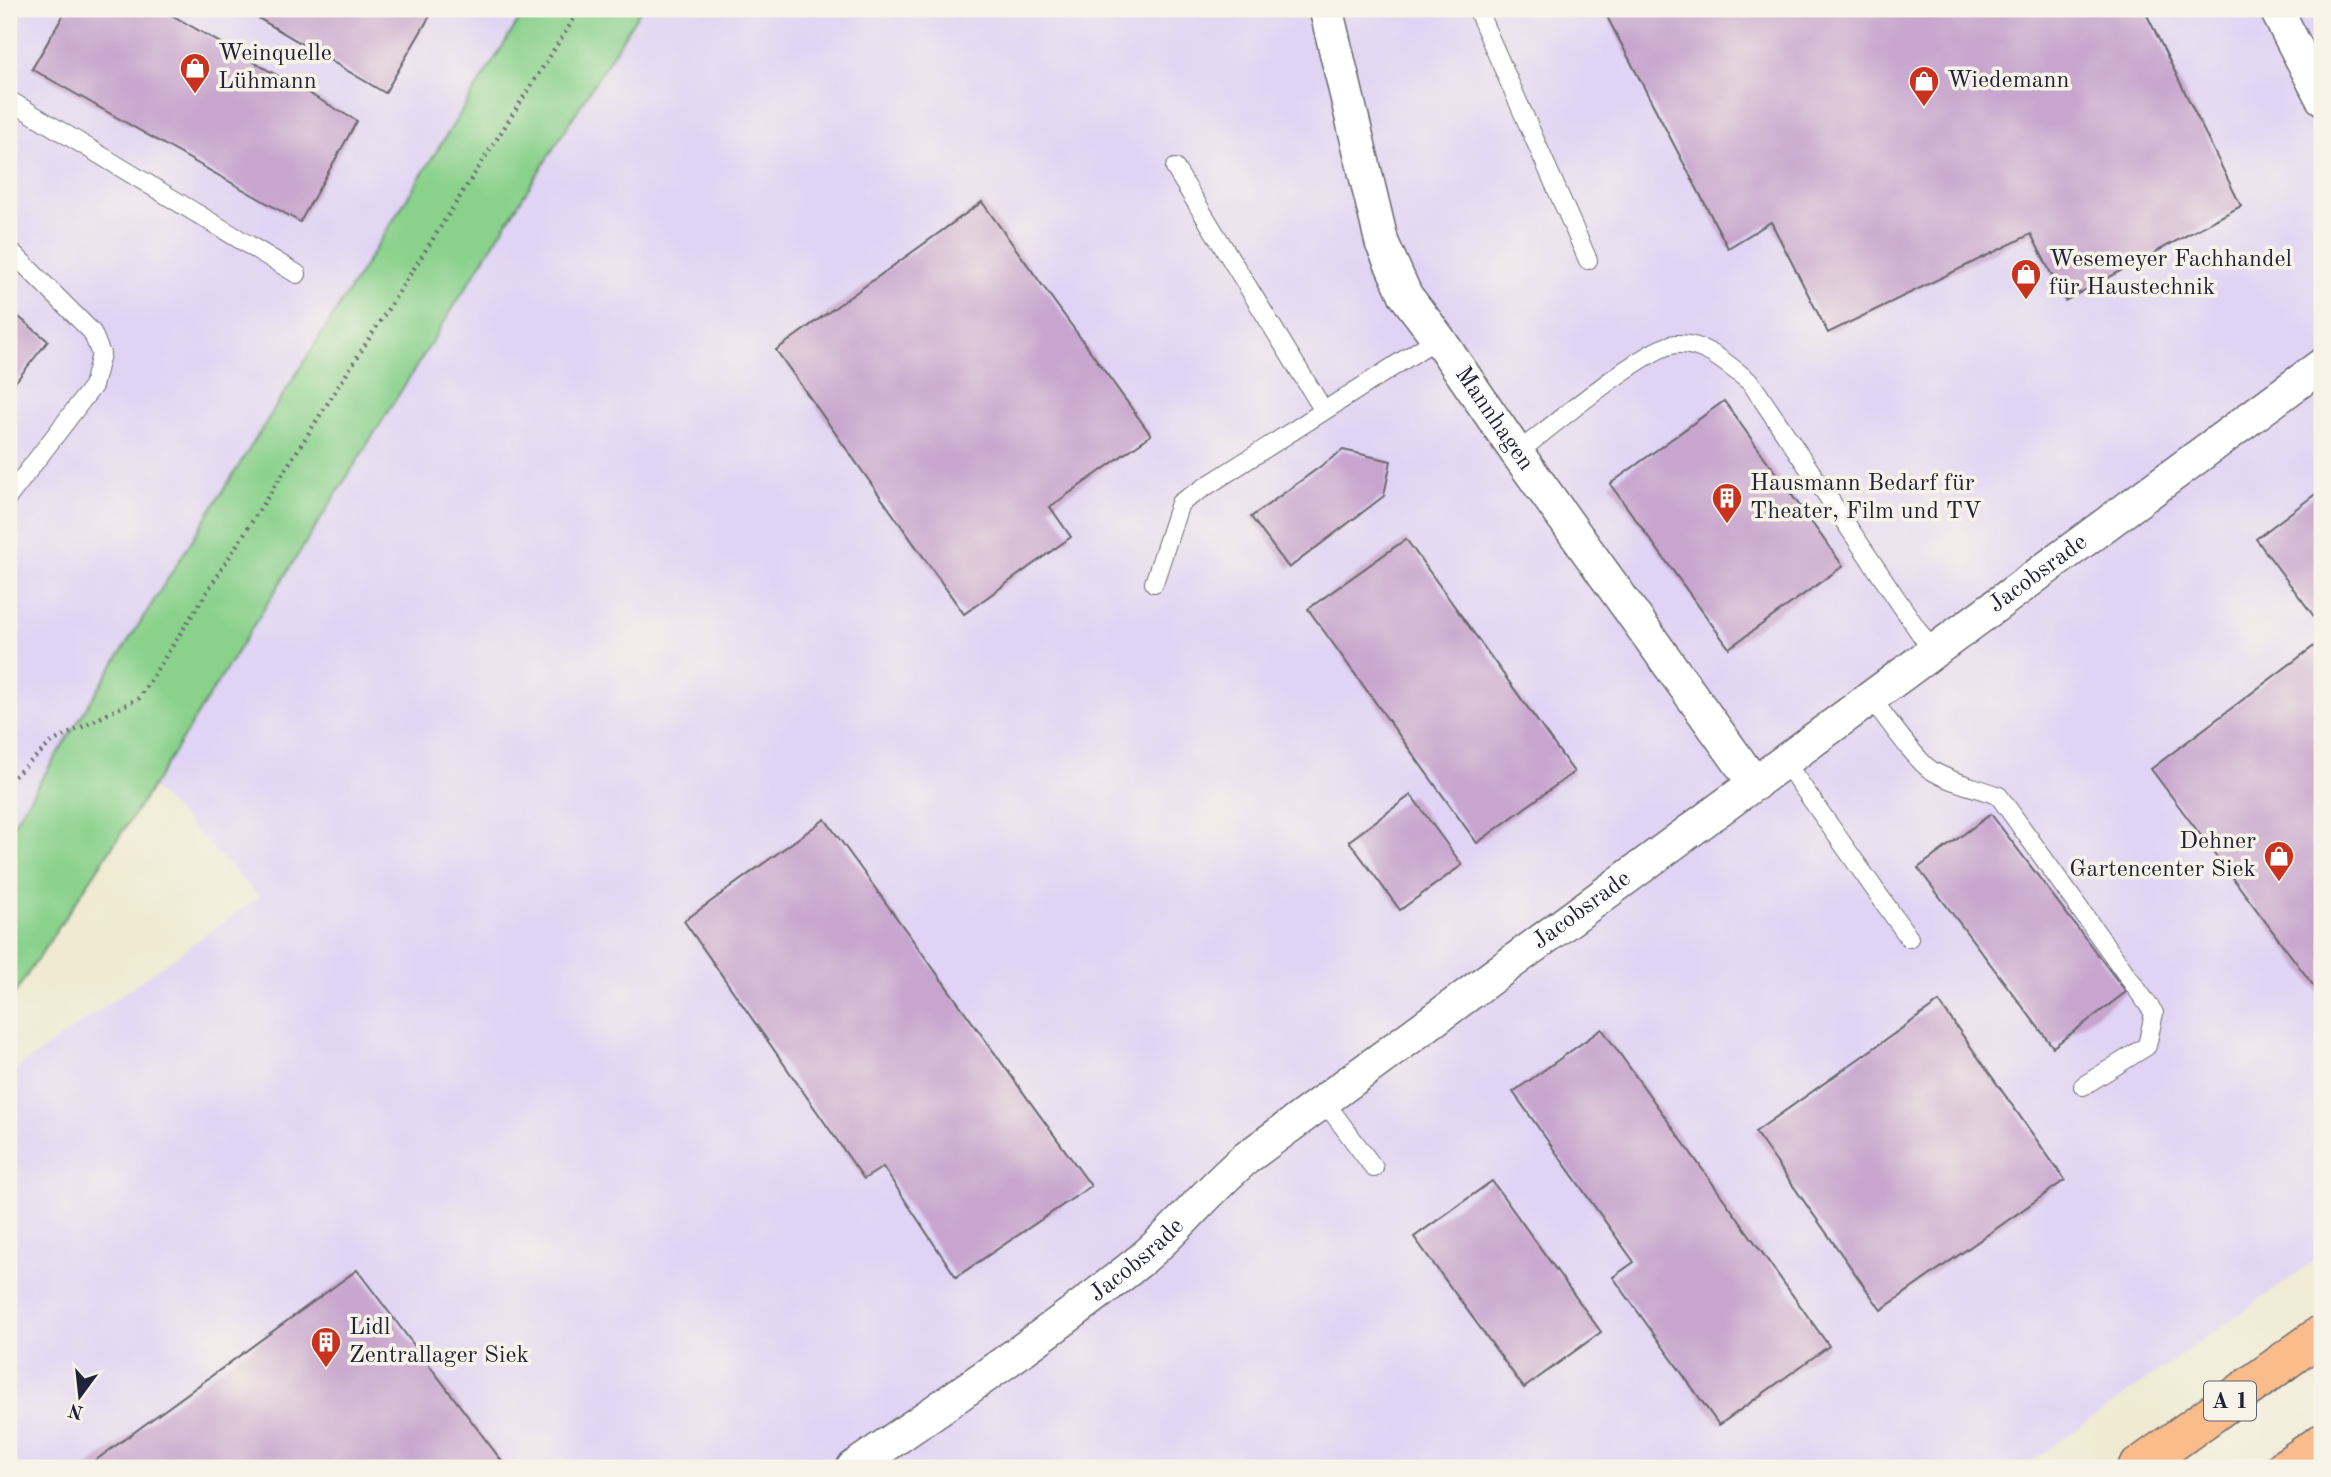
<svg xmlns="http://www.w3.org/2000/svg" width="2331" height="1477" font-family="'Old Standard TT',serif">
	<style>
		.built { fill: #e0d4f4 }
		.green { fill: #8ad18c; stroke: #567a64; stroke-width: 2 }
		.building { fill: #c7a5cd }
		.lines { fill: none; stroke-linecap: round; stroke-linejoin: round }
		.service-casing { stroke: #6a6870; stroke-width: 20 }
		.minor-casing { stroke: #6a6870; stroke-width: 36 }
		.motorway-casing { stroke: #6a6870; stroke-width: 41 }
		.path { stroke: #6a6870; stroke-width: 4.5; stroke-dasharray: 2 5; stroke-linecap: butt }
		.service { stroke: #fff; stroke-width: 18 }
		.minor { stroke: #fff; stroke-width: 33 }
		.motorway { stroke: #f9bc8a; stroke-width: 38 }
		.labels { text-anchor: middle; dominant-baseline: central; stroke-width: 7; stroke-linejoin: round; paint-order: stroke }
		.shield { fill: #f7f3e8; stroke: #62616f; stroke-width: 2 }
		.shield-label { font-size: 23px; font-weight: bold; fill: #22223b }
		.poi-label { font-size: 24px; fill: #22223b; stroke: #f7f3e8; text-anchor: start }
		.street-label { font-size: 24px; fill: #22223b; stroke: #f7f3e8 }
	</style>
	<rect width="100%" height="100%" fill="#f7f3e8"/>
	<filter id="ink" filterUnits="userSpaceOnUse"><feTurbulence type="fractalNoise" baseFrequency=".0143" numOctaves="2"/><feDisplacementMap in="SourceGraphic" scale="14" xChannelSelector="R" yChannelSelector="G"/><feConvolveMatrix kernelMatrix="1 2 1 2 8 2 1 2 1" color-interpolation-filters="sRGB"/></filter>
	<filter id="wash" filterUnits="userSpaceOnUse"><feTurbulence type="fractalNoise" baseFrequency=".00686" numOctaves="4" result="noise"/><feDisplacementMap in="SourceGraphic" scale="28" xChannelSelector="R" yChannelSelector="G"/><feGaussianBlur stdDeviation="1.57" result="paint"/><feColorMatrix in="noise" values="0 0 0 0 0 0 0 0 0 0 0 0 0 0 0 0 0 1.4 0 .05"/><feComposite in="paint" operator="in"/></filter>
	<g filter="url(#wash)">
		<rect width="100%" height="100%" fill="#f0ead2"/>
		<!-- built -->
		<path class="built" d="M9 9H526L9 831Z
			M641 9H2322V1256L2022 1468H9V1074L259 897 152 787Z"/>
		<!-- green -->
		<path class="green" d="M526 9H641L152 787 9 1002V831Z"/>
		<g id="blocks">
			<!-- building -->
			<path class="building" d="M67 9H161L357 121 300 222 32 69Z
				M243 9H434L385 93Z
				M1603 9H2144L2241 206 2065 301 2031 234 1828 333 1771 222 1728 248Z
				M982 202 1151 435 1050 507 1071 537 964 614 776 350Z
				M9 309 48 341 9 390Z
				M1724 401 1843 566 1729 648 1610 484Z
				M1343 450 1391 461 1384 496 1289 568 1251 517Z
				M2322 489V627L2256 539Z
				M1406 539 1574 772 1477 843 1308 609Z
				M2322 640V997L2151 769Z
				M1411 795 1462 865 1400 910 1349 841Z
				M1991 814 2126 992 2053 1047 1918 868Z
				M825 819 1091 1186 956 1277 883 1167 864 1179 684 921Z
				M1939 1002 2065 1180 1881 1310 1755 1132Z
				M1602 1029 1829 1346 1719 1425 1613 1277 1634 1262 1513 1092Z
				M1492 1181 1601 1332 1524 1388 1414 1237Z
				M357 1270 507 1468H85Z"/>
		</g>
	</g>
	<g filter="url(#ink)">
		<use href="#blocks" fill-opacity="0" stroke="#6a6870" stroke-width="2"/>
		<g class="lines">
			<!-- service casing -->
			<g class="service-casing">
				<path id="service" d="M1477 9 1588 260
					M9 100 297 274
					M1175 168 1324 411
					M9 249 92 332 101 354 93 386 9 496
					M1517 453C1546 431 1646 346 1676 344 1705 342 1730 366 1751 383L1932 651
					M1154 583 1180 503 1438 338
					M1871 698C1884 714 1916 761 1931 770 1951 783 1977 787 1999 796L2154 1013 2147 1046 2083 1086
					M1785 762 1909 938
					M1324 1101 1374 1168"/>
			</g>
			<!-- minor casing -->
			<g class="minor-casing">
				<g id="minor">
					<path id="s1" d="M1326 9 1382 243 1406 296 1438 338 1517 453 1755 784"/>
					<path d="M2276 9 2322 98"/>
					<path id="s2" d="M853 1468C951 1400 1049 1334 1142 1259 1179 1228 1208 1190 1245 1159L2322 365"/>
				</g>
			</g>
			<!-- motorway casing -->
			<g class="motorway-casing">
				<path id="motorway" d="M2137 1468 2322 1334
					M2285 1468 2322 1443"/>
			</g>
			<!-- path -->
			<path class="path" d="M9 781 52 742 139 698 580 9"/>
			<!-- service -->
			<use href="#service" class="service"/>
			<!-- minor -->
			<use href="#minor" class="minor"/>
			<!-- motorway -->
			<use href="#motorway" class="motorway"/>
		</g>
	</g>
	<!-- icons -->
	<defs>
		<g id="shop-pin" transform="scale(1.575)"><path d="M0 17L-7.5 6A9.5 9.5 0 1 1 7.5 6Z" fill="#c8321e" stroke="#f7f3e8"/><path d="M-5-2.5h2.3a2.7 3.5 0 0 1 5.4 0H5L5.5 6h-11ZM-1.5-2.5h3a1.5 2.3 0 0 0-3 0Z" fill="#fff"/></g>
		<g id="building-pin" transform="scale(1.575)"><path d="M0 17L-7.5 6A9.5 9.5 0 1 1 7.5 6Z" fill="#c8321e" stroke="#f7f3e8"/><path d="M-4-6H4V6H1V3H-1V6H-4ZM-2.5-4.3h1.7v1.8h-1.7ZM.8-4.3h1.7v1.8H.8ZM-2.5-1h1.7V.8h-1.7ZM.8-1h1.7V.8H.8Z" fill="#fff"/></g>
	</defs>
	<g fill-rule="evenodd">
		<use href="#shop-pin" x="195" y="68"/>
		<use href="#shop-pin" x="1924" y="81"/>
		<use href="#shop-pin" x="2026" y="274"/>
		<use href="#building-pin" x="1727" y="498"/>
		<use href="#shop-pin" x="2279" y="856"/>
		<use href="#building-pin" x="326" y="1342"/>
	</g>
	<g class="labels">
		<!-- shield labels -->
		<rect class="shield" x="2204" y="1381.5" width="52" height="39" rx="5"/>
		<g class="shield-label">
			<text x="2230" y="1401">A 1</text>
		</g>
		<!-- poi labels -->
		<g class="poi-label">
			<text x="218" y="54">Weinquelle<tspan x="218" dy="28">Lühmann</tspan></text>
			<text x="1947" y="81">Wiedemann</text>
			<text x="2049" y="260">Wesemeyer Fachhandel<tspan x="2049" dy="28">für Haustechnik</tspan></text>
			<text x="1750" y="484">Hausmann Bedarf für<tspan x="1750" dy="28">Theater, Film und TV</tspan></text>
			<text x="2256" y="842" text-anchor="end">Dehner<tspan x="2256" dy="28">Gartencenter Siek</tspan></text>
			<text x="349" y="1328">Lidl<tspan x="349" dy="28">Zentrallager Siek</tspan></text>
		</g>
		<!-- street labels -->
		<g class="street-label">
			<text stroke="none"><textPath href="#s1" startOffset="450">Mannhagen</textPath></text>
			<text stroke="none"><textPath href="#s2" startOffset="1486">Jacobsrade</textPath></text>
			<text stroke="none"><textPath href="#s2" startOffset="919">Jacobsrade</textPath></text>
			<text stroke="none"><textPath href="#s2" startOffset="352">Jacobsrade</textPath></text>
		</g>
	</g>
	<!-- margin -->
	<rect width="2331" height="1477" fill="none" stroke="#f7f3e8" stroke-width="35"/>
	<!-- north arrow -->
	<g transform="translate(80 1396) rotate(195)" stroke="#f7f3e8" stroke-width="5" paint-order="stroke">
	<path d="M0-5L12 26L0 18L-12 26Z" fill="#22223b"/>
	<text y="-10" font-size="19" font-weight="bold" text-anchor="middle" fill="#22223b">N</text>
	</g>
</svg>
